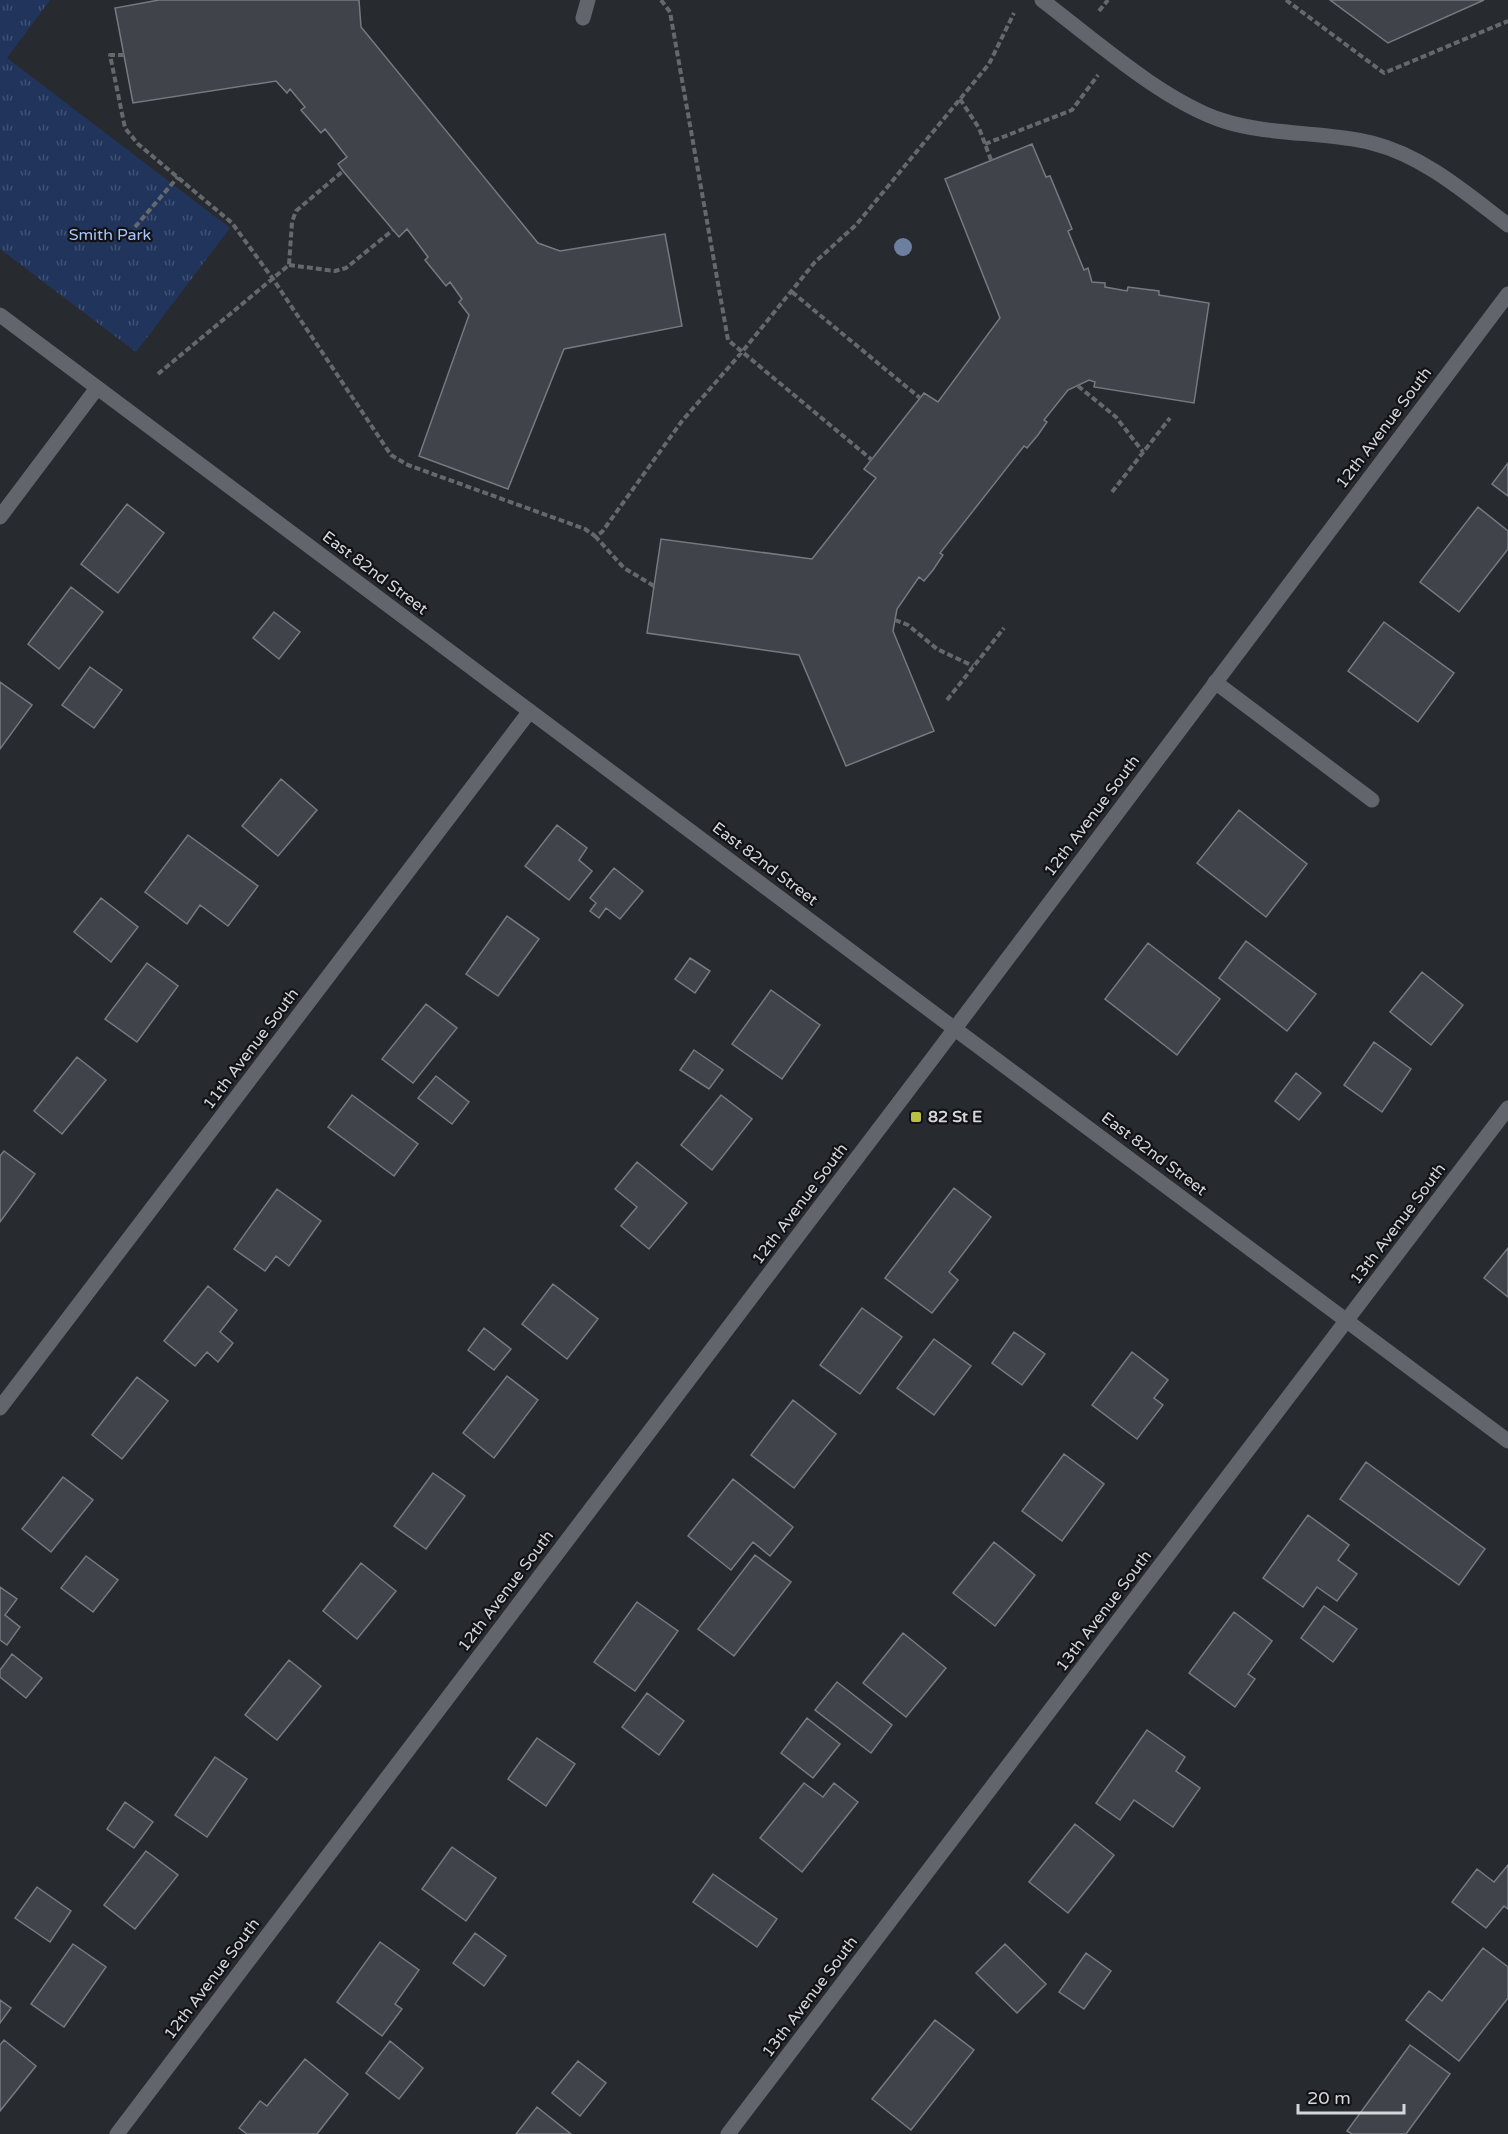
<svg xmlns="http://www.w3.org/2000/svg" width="1508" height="2134" font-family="'Varela Round',sans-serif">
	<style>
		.grass { fill: url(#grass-tufts) }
		.building { fill: #404349; stroke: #767a80; stroke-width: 1.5 }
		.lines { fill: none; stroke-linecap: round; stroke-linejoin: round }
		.path { stroke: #65686c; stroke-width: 4; stroke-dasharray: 6 3; stroke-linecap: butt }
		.lane { stroke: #62656b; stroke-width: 15 }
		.street { stroke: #62656b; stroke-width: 15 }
		.secondary { stroke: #62656b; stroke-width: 15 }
		.tree { fill: #6d7f9e }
		.poi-dot { fill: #bac045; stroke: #111215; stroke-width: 2 }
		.labels { text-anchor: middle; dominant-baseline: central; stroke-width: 4.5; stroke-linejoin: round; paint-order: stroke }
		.park-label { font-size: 16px; fill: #a7c4f9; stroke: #111215 }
		.street-label { font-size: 16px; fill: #d4d6da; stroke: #111215 }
		.poi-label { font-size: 16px; font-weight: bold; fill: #d4d6da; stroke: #111215; text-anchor: start }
	</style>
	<defs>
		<pattern id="grass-tufts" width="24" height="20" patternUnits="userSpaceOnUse" patternTransform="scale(1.5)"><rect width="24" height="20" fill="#21355c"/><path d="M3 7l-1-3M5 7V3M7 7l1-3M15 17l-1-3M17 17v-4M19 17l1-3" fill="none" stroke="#405273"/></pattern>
	</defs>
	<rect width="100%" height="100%" fill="#272a2f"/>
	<!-- grass -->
	<path class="grass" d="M0 0H50L7 58 230 228 136 352 0 249Z"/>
	<!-- building -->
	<path class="building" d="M159 0H359L361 27 538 243 560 251 665 234 682 326 564 349 508 489 419 456 469 315 459 302 462 299 450 282 446 286 425 260 428 257 407 229 399 237 343 171 338 164 347 157 325 129 321 133 301 110 305 107 290 89 287 93 276 81 133 103 115 8Z
		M1330 0H1484L1388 43Z
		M1032 144 1046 177 1050 176 1072 229 1068 231 1084 270 1088 268 1092 282 1105 283V287L1127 291 1128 287 1159 291V295L1209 303 1194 403 1094 387 1095 382 1089 380 1068 390 1044 420 1047 422 1038 435 1027 448 1024 446 940 553 943 555 933 570 924 581 919 577 897 609 893 631 934 731 846 766 799 655 647 633 661 539 812 559 876 478 864 469 924 393 938 402 1000 318 945 179Z
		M1508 463V496L1492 484Z
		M127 504 164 533 118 593 81 564Z
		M1478 507 1508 531V549L1459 612 1420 582Z
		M71 587 103 612 59 669 28 644Z
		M274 612 300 632 279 659 253 638Z
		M1384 622 1454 673 1418 722 1348 671Z
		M90 667 122 690 94 728 62 705Z
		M0 682 32 705 0 749Z
		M281 779 317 810 278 856 242 826Z
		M1239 810 1307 864 1266 917 1197 863Z
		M557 825 587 848 579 860 592 871 569 900 525 866Z
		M188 835 258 886 228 926 200 905 187 924 145 892Z
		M614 868 643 891 620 919 606 908 599 918 590 911 596 903 590 898Z
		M101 898 138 927 111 962 74 932Z
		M507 916 539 939 498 996 466 974Z
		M1246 941 1316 994 1287 1031 1219 978Z
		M1148 943 1220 999 1177 1055 1105 999Z
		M690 958 710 971 695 993 675 979Z
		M147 963 178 986 137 1042 105 1019Z
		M1422 972 1463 1005 1431 1045 1390 1012Z
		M771 990 820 1025 782 1079 732 1044Z
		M426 1004 457 1028 413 1083 382 1059Z
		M1374 1042 1411 1069 1382 1112 1344 1085Z
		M694 1050 723 1070 709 1089 680 1070Z
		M77 1057 106 1080 62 1134 34 1111Z
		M1296 1073 1321 1093 1299 1120 1275 1101Z
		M436 1076 469 1102 452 1124 418 1098Z
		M352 1095 418 1144 394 1176 328 1127Z
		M721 1095 752 1119 712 1170 681 1145Z
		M4 1151 35 1174 0 1222V1156Z
		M637 1162 687 1203 649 1249 621 1226 637 1207 615 1189Z
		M954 1188 991 1217 949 1272 958 1280 932 1313 885 1278Z
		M277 1189 321 1221 289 1266 276 1256 265 1271 234 1249Z
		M1508 1248V1297L1484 1278Z
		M553 1284 598 1319 567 1359 522 1324Z
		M208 1286 237 1310 220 1332 233 1343 218 1362 207 1352 195 1366 164 1341Z
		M862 1308 902 1337 860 1394 820 1365Z
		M484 1328 511 1349 494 1370 468 1350Z
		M1014 1332 1045 1354 1022 1385 992 1363Z
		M934 1339 971 1366 934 1415 897 1388Z
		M1132 1352 1168 1380 1154 1398 1163 1405 1137 1439 1092 1405Z
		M507 1376 538 1400 494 1458 463 1433Z
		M137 1377 168 1401 122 1459 92 1435Z
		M793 1400 836 1434 794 1488 751 1455Z
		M1064 1454 1104 1484 1062 1541 1022 1511Z
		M1366 1462 1485 1549 1459 1585 1340 1499Z
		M433 1473 465 1496 426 1549 394 1526Z
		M63 1477 93 1500 51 1552 22 1529Z
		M733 1479 793 1527 770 1556 753 1542 731 1570 688 1536Z
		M1308 1515 1349 1545 1338 1560 1357 1574 1337 1601 1317 1587 1303 1607 1263 1578Z
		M994 1542 1035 1575 995 1626 953 1593Z
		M755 1555 791 1582 734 1656 698 1629Z
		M86 1556 118 1580 93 1612 61 1588Z
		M361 1563 396 1591 357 1639 323 1611Z
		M0 1587 17 1599 5 1615 20 1627 7 1645 0 1640Z
		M637 1602 678 1631 635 1691 594 1662Z
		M1324 1606 1357 1629 1333 1662 1301 1638Z
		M1234 1612 1272 1641 1248 1674 1255 1679 1235 1707 1189 1673Z
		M903 1633 946 1668 906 1717 863 1683Z
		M12 1654 42 1678 26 1698 0 1677V1670Z
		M289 1660 321 1686 277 1740 245 1715Z
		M837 1682 892 1725 871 1753 815 1710Z
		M647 1693 684 1721 659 1755 622 1727Z
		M807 1718 840 1744 813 1778 781 1753Z
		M1147 1730 1185 1757 1176 1771 1200 1788 1173 1827 1134 1800 1120 1820 1096 1803Z
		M537 1738 575 1764 546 1806 508 1779Z
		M215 1757 247 1779 207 1837 175 1815Z
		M804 1783 823 1797 834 1783 858 1802 802 1872 760 1838Z
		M125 1802 153 1822 134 1848 107 1829Z
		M1075 1824 1114 1855 1068 1913 1029 1882Z
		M452 1847 496 1878 466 1921 422 1889Z
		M146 1851 178 1875 135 1929 104 1905Z
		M1508 1865V1909L1504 1906 1486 1928 1452 1902 1477 1869 1494 1882Z
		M713 1874 777 1919 757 1947 693 1902Z
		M37 1887 71 1911 50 1942 15 1918Z
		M475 1933 506 1956 484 1986 453 1963Z
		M380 1942 419 1970 395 2004 402 2009 382 2036 337 2002Z
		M73 1944 106 1967 64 2027 31 2004Z
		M1005 1944 1046 1984 1017 2013 976 1973Z
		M1483 1948 1508 1967V1998L1459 2061 1406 2020 1429 1991 1442 2001Z
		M1086 1953 1111 1971 1084 2009 1059 1992Z
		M0 2000 11 2008 0 2023Z
		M935 2020 974 2050 911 2130 872 2099Z
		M4 2040 36 2066 0 2111V2045Z
		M390 2041 423 2068 399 2099 366 2073Z
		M1410 2045 1450 2074 1406 2134H1352L1347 2131Z
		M305 2059 348 2094 317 2134H247L239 2128 260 2101 267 2106Z
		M578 2061 606 2083 580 2116 552 2093Z
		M537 2107 571 2134H516Z"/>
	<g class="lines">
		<!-- path -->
		<path class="path" d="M661 0 670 12 728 340 872 460
			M1286 0 1384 73 1508 21
			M1099 11 1108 0
			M124 55H110L125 128 138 144 232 223 273 279 391 455 408 465 585 529 595 536 602 532 682 421 742 352 815 262 856 225 989 64 1014 13
			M960 99 979 128 991 160
			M985 144 1072 110 1098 75
			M135 227 178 177
			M289 265 335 271 346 268 393 230
			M792 292 920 398
			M158 374 289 265 292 222 296 211 343 171
			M1078 386 1116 417 1143 452
			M1112 492 1170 418
			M595 536 624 568 654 586
			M895 620 908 625 937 649 973 666
			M947 700 1004 628"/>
		<!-- lane -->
		<path class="lane" d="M1042 0C1093 39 1164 102 1224 121 1272 136 1324 131 1372 143 1424 156 1467 194 1508 225
			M583 18 588 0
			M1215 682 1372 800"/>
		<!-- street -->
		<path class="street" d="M0 315 955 1029
			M0 517 97 388
			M0 1408 530 711
			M728 2134 1508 1108"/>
		<!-- secondary -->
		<path class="secondary" d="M955 1029 1508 1441
			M117 2134 935 1055 1508 294"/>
	</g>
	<!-- trees -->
	<circle class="tree" cx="903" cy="247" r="9"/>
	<!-- markers -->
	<rect class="poi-dot" x="910" y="1111" width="12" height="12" rx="3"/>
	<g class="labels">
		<!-- park labels -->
		<g class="park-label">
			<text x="110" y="235">Smith Park</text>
		</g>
		<!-- street labels -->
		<g class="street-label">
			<text transform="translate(1384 428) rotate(-53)">12th Avenue South</text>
			<text transform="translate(375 573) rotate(37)">East 82nd Street</text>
			<text transform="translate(1092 816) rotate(-53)">12th Avenue South</text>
			<text transform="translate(765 864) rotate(37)">East 82nd Street</text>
			<text transform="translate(251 1049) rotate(-53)">11th Avenue South</text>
			<text transform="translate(1154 1154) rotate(37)">East 82nd Street</text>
			<text transform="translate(800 1204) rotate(-53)">12th Avenue South</text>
			<text transform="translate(1398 1224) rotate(-53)">13th Avenue South</text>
			<text transform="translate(506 1591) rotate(-53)">12th Avenue South</text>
			<text transform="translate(1104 1611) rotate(-53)">13th Avenue South</text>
			<text transform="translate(212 1979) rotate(-53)">12th Avenue South</text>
			<text transform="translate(810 1997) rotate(-53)">13th Avenue South</text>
		</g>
		<!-- poi labels -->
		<g class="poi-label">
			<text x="928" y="1117">82 St E</text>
		</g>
	</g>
	<!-- scale -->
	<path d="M1298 2104v9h106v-9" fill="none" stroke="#d4d6da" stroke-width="3"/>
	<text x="1307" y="2104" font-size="18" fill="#d4d6da" stroke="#111215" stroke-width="4.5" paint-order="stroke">20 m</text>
</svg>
